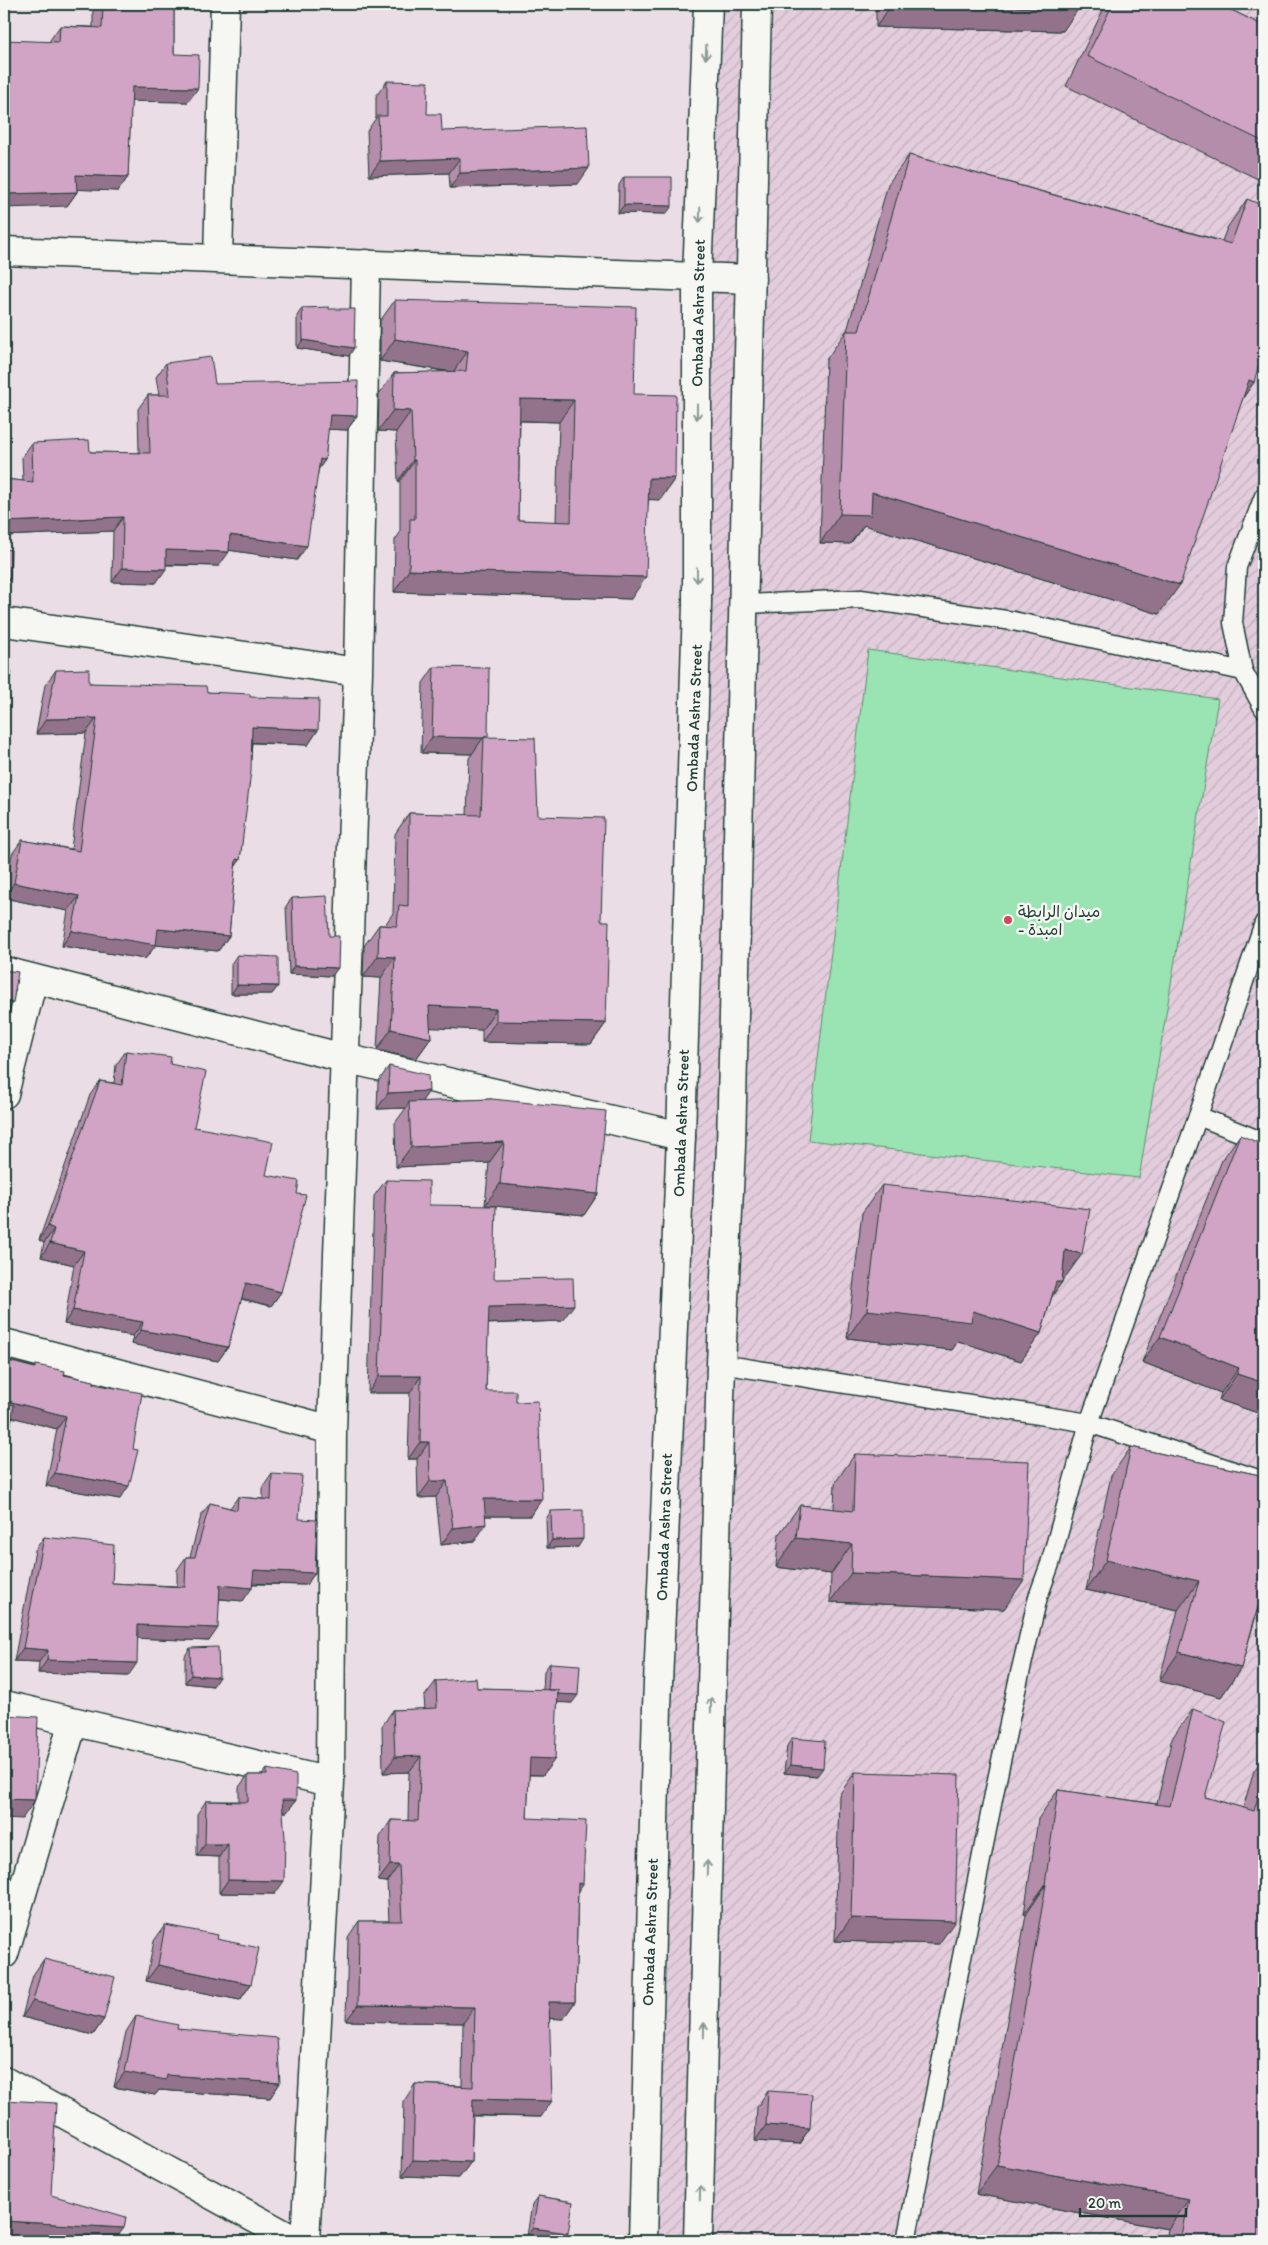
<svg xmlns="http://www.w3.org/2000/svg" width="1268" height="2245" font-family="Itim,'Playpen Sans Arabic',sans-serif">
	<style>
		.industrial { fill: url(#industrial-furrows) }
		.pitch { fill: #9ae3b2; stroke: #5c9073 }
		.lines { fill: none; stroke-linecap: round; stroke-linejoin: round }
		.lane-casing { stroke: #1f3d34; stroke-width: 21 }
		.street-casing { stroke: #1f3d34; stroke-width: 31 }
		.secondary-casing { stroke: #1f3d34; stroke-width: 31 }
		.lane { stroke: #f6f6f2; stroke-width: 18 }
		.street { stroke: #f6f6f2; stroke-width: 28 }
		.secondary { stroke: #f6f6f2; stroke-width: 28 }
		.wall { fill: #b48daa; stroke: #1f3d34; fill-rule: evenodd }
		.shaded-wall { fill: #92738b; stroke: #1f3d34 }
		.building { fill: #d1a4c6; stroke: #1f3d34; fill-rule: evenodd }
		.oneway { stroke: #8a9a93 }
		.poi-dot { fill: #d1495b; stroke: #f6f6f2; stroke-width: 2 }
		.labels { text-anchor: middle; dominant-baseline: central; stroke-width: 5; stroke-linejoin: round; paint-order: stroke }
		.street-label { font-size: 16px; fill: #1f3d34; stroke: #f6f6f2 }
		.poi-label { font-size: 16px; fill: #1f3d34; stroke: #f6f6f2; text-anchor: start }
	</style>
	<defs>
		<pattern id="industrial-furrows" width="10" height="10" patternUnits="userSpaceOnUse" patternTransform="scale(1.25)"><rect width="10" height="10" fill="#e3ccdc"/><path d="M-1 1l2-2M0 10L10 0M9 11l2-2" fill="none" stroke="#c2b0bd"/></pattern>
	</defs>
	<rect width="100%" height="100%" fill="#ebdde5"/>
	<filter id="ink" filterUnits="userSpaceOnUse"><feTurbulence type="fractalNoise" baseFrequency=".02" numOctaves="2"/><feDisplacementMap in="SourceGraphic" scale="10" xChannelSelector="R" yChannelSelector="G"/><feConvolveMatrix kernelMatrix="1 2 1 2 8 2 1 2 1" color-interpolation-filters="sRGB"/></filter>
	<g filter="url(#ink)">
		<!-- industrial -->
		<path class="industrial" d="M717 4H1264V2241H655Z"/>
		<!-- pitch -->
		<path class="pitch" d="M868 650 1218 699 1139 1178 808 1140Z"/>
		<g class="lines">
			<!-- lane casing -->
			<g class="lane-casing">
				<path id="lane" d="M1264 496 1237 567 1233 623 1243 671 1264 709
					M744 604 861 599 1013 621 1243 671
					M1198 1116 1264 1142
					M721 1364 1089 1423 1264 1481
					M906 2241 995 1789 1017 1686 1038 1597 1050 1564 1089 1423 1198 1116 1264 923"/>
			</g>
			<!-- street casing -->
			<g class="street-casing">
				<path id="street" d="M218 258 225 4
					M4 622 358 672
					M4 971 344 1058 681 1136
					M4 1094 33 979
					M4 1343 332 1430
					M4 1705 330 1782
					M4 1954 73 1722
					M4 2081 296 2241
					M305 2241 330 1782 332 1430 358 672 366 264"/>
			</g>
			<!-- secondary casing -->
			<g class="secondary-casing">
				<path id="secondary" d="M4 251 751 279
					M643 2241 657 1707 681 1136 697 604V277L708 4
					M698 2241 713 1647 721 1364 731 1146 757 4"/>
			</g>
			<!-- lane -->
			<use href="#lane" class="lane"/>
			<!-- street -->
			<use href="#street" class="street"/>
			<!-- secondary -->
			<use href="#secondary" class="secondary"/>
		</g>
		<!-- wall -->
		<path class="wall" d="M93 4H174V54L188 102 131 101 128 177 118 191 77 189V192L67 206 50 40 60 26 93 27Z
			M876 4H1079L1063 31 876 27Z
			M1106 4H1219L1264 26V182L1066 86Z
			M387 81 427 114 442 131 578 184 450 188 449 173 369 176 367 131 376 118V96Z
			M909 155 1222 241 1227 228 1247 199 1254 382 1243 398 1159 614 864 525 850 544 820 543 826 360 846 331H847L888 184Z
			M624 177 666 214 618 213 619 185Z
			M395 300 634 394 675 478 660 500 649 499 631 599 394 592 395 540 400 533V481H398L396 432 378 431 379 394 394 373 450 372 380 361V321ZM520 421 559 422 556 522 518 520Z
			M302 308 329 309 349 356 297 348V316Z
			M166 363 215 384 357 416 347 430 328 429 325 460 319 468 297 560 229 550 219 566 166 565 156 583 112 582 113 531 4 536V479L23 481 22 457 32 443 90 452 139 453 138 409 148 395H159L156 377Z
			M434 667 488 737 538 816 601 921 606 1023 591 1044 482 1042V1030L430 1027 431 1038 416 1059 377 1050 381 978 363 977 364 946 379 925H385L393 913 395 834 409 813 467 815 469 758 472 754 421 753 423 683Z
			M56 670 89 683 207 692 250 697 318 730 308 745 252 743 240 860 235 867 229 936 218 951 156 945 145 959 62 946 68 911 4 898 12 854 22 840 71 849 86 733 36 734 45 685Z
			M292 898 329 936 332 976 289 974 286 906Z
			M237 955 278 986 272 994H231V964Z
			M126 1051 170 1064 194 1127 266 1175 281 1292 271 1306 241 1299 228 1347 218 1361 131 1344 133 1336 64 1324 74 1265 41 1257 44 1243 39 1240 90 1095 100 1081 114 1083 116 1065Z
			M389 1066 429 1091 421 1102 492 1099 598 1194 584 1215 485 1205 489 1163 396 1167 395 1123 406 1108 377 1109 378 1082Z
			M1240 1135 1264 1415 1219 1400 1221 1393 1142 1362 1222 1160Z
			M386 1180 429 1205 494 1279 562 1321 488 1324 486 1391 516 1402 542 1499 530 1516H485L475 1541 441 1545 436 1497 418 1498 417 1459H408L410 1393H368L374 1196Z
			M882 1185 1062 1282 1052 1296 1041 1333 1021 1361 958 1341 952 1350 847 1338 862 1213Z
			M4 1360 34 1367 36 1365 64 1375 94 1384 120 1499 46 1486 57 1429 12 1417 9 1436 4 1444Z
			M1131 1447 1264 1476V1613L1257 1612 1241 1668 1221 1697 1159 1681 1178 1610 1086 1590 1111 1476Z
			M855 1454 1004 1609 830 1602 831 1574 776 1567 779 1534 800 1505 834 1509 835 1483Z
			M272 1474 299 1519 315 1573 306 1585 253 1584 243 1601 220 1599 209 1641 137 1638 128 1676 38 1673 39 1662 14 1661 35 1550 44 1537 112 1583 177 1586V1570L186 1557H190L201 1516 210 1503 230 1508 238 1497 263 1499V1487Z
			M551 1511 578 1547 547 1548 546 1519Z
			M190 1648 213 1686 185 1683V1656Z
			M550 1663 572 1703 558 1702 543 1775H529L527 1818 578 1890 575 2002 563 2019 550 2018 541 2117 473 2116 471 2162 459 2178 402 2176 404 2101 415 2084 462 2086 463 2023 346 2021 348 1937 359 1921H389L387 1882 378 1881 380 1837 391 1820 408 1821 409 1772 383 1773 382 1726 393 1710 425 1709 424 1697 436 1681 477 1688 543 1690 544 1671Z
			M1193 1709 1205 1797 1243 1808 1254 1771 1264 1756V2241H1166L1168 2229 976 2194 1026 1915 1024 1914 1038 1819 1058 1790 1157 1804 1172 1738Z
			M792 1738 817 1776 784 1773 787 1746Z
			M267 1769 296 1800 287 1812H283L275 1894 219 1893V1857L197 1856V1814L206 1801H239V1787L248 1775H262Z
			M855 1772 939 1944 835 1941 839 1795Z
			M165 1925 217 1939 251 1984 240 2000 146 1981 154 1941Z
			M44 1959 104 2019 93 2035 22 2017 33 1975Z
			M136 2016 177 2029 280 2083 270 2098 159 2090 155 2095 114 2087 126 2032Z
			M768 2091 810 2128 799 2144 755 2141 757 2107Z
			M538 2196 573 2202 527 2236 532 2204Z
			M978 2233 1026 2241H973Z"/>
		<!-- shaded-wall -->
		<path class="shaded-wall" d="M892 4 1079 8 1063 31 876 27Z
			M132 87 198 88 188 102 122 101Z
			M460 158 449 173 369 176 380 161Z
			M589 168 578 184 450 188 460 173Z
			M76 175 128 177 118 191 66 189Z
			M77 192 67 206 4 208V194Z
			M624 205 672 206 666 214 618 213Z
			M395 339 468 351 453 372 380 361Z
			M303 340 354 348 349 356 297 348Z
			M1249 380 1254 382 1234 411Z
			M520 399 574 400 559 422 505 420Z
			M393 410 411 411 396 432 378 431Z
			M330 415 357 416 347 430 320 429Z
			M320 459 325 460 315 474Z
			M413 460H415L400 481H398Z
			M649 478H675L660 500 634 499Z
			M872 492 1180 585 1159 614 864 525 850 544 820 543 840 514Z
			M123 517 113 531 4 536V522Z
			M230 535 307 546 297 560 220 549Z
			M166 550 229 552 219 566 156 564Z
			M122 568 166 569 156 583 112 582Z
			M409 570 646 577 631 599 394 592Z
			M4 578 10 579 5 587H4Z
			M97 718 86 733 36 734 46 719Z
			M252 727 318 730 308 745 242 742Z
			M432 737 483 738 472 754 421 753Z
			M236 859 240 860 230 874Z
			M14 883 79 896 68 911 4 898Z
			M158 929 229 936 218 951 156 945 145 959 62 946 72 931Z
			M378 956 395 957 381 978 363 977Z
			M294 966 338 968 332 976 289 974Z
			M237 985 278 986 272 994H231Z
			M4 1002 13 1003 4 1017Z
			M429 1006 496 1009 482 1030 415 1027Z
			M496 1021 606 1023 591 1044 482 1042Z
			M391 1029 431 1038 416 1059 377 1050Z
			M429 1091 418 1107 409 1102 406 1108 377 1109 388 1093Z
			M504 1142 489 1163 396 1167 411 1147Z
			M500 1184 598 1194 584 1215 485 1205Z
			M48 1226 54 1229 44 1243 39 1240Z
			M50 1243 84 1251 74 1265 41 1257Z
			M1065 1250 1082 1254 1062 1282Z
			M1056 1282H1062L1042 1311Z
			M246 1283 281 1292 271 1306 236 1297Z
			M574 1305 562 1321 477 1324 489 1307Z
			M73 1310 143 1322 133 1336 64 1324Z
			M867 1310 973 1311 1041 1333 1021 1361 958 1341 952 1350 847 1338Z
			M141 1330 228 1347 218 1361 131 1344Z
			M1160 1337 1239 1368 1221 1393 1142 1362Z
			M1237 1374 1264 1383V1415L1219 1400Z
			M379 1376H421L410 1393H368Z
			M4 1400 66 1416 57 1429 4 1415Z
			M4 1435 9 1436 4 1444Z
			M420 1442H429L417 1459H408Z
			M55 1473 129 1486 120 1499 46 1486Z
			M430 1481H447L436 1497 418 1498Z
			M484 1499H542L530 1516H472Z
			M486 1524 475 1541 441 1545 453 1528Z
			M796 1538 852 1544 831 1574 776 1567Z
			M583 1539 578 1547 547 1548 552 1540Z
			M1106 1560 1199 1581 1178 1610 1086 1590Z
			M254 1570 315 1573 306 1585 245 1583Z
			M851 1573 1024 1580 1004 1609 830 1602Z
			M1264 1582V1613L1245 1609Z
			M220 1585 252 1588 243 1601 211 1598Z
			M138 1625 218 1628 209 1641 129 1638Z
			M23 1648 48 1650 39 1662 14 1661Z
			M1179 1652 1241 1668 1221 1697 1159 1681Z
			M47 1660 137 1663 128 1676 38 1673Z
			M191 1675 219 1677 213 1686 185 1683Z
			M548 1693 578 1695 572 1703 542 1702Z
			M421 1756 409 1772 383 1773 395 1757Z
			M530 1758 555 1759 543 1775 518 1774Z
			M790 1765 823 1768 817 1776 784 1773Z
			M4 1799 35 1800 22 1819 4 1818Z
			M282 1800H296L287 1812H273Z
			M205 1844H228L219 1857 197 1856Z
			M390 1865H399L387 1882 378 1881Z
			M228 1880 284 1881 275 1894 219 1893Z
			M578 1883 583 1884 571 1900Z
			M1045 1885H1046L1026 1915 1024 1914Z
			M851 1918 955 1921 939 1944 835 1941Z
			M158 1965 251 1984 240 2000 146 1981Z
			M33 2001 104 2019 93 2035 22 2017Z
			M549 2002H575L563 2019 538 2018Z
			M358 2005 475 2007 463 2023 346 2021Z
			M125 2072 280 2083 270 2098 159 2090 155 2095 114 2087Z
			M473 2099 552 2101 541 2117 462 2115Z
			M766 2125 810 2128 799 2144 755 2141Z
			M413 2160 471 2162 459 2178 402 2176Z
			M997 2165 1189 2199 1168 2229 976 2194Z
			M4 2221 124 2228 114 2241H4Z
			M533 2228 568 2233 563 2241 527 2236Z"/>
		<!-- building -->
		<path class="building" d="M103 4H174V54L199 55 198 88 132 87 128 177 76 175 77 192 4 194V40L59 42 60 26 102 28Z
			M904 4H1079V8Z
			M1113 4H1219L1264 26V142L1087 56Z
			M387 81 428 82 427 114H441L442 131 587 126 589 168 460 173V158L380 161 378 116H387Z
			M909 155 1231 244 1247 199 1264 206V346L1254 382 1249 380 1180 585 872 492 871 515 840 514 846 331H859Z
			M624 177H672V206L624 205Z
			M395 300 636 307 634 394 676 395 675 478H649L646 577 409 570 410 519H415V460H413L411 411 393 410 394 373 466 371 468 351 395 339ZM520 399 574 400 571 522 518 520Z
			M329 307V309H355L354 348 303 340 302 308Z
			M211 357 215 384 358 381 357 416 330 415 325 460 320 459 307 546 230 535 229 552 166 550V569L122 568 123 517 4 522V479L33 482 32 443 89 440 90 452 150 453 148 395H170L166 363Z
			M4 549 11 550 10 579 4 578Z
			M434 667 489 668 488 737H484L483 738 432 737Z
			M89 669V683L206 686 207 692 250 694V697L319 699 318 730 252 727 251 771 240 860 236 859 229 936 158 929 156 945 72 931 79 896 14 883 22 840 79 851 97 718 46 719 56 670Z
			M4 671H12L4 701Z
			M484 737 535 738 538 816 604 818 601 921H609L606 1023 496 1021V1009L429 1006 431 1038 391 1029 395 957 378 956 379 925 397 926 399 905 408 906 409 813 481 815Z
			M327 896 329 936H339L338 968 294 966 292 898Z
			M237 955 278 957V986L237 985Z
			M4 970 18 972 13 1003 4 1002Z
			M126 1051 171 1057 170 1064 206 1072 194 1127 273 1142 266 1175 299 1181 297 1194 306 1195 281 1292 246 1283 228 1347 141 1330 143 1322 73 1310 84 1251 50 1243 54 1229 48 1226 100 1081 122 1085Z
			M389 1066 428 1075 429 1091 388 1093Z
			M492 1099 606 1111 598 1194 500 1184 504 1142 411 1147 409 1102Z
			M1240 1135 1264 1145V1383L1237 1374 1239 1368 1160 1337Z
			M386 1180 429 1181V1205L496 1206 494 1279 573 1278 574 1305 489 1307 486 1391H516V1402L538 1401 542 1499H484L486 1524 453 1528 447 1481H430L429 1442H420L421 1376H379Z
			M882 1185 1090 1209 1082 1254 1065 1250 1062 1282H1056L1041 1333 973 1311 971 1322 867 1310Z
			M4 1360 35 1368 36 1365 65 1371 64 1375 94 1381V1384L142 1393 133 1449 138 1450 129 1486 55 1473 66 1416 4 1400Z
			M4 1402 14 1405 9 1436 4 1435Z
			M1131 1447 1264 1476V1585L1241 1668 1179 1652 1199 1581 1106 1560Z
			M855 1454 1029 1461 1024 1580 851 1573 852 1544 796 1538 800 1505 853 1511Z
			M272 1474 302 1476 299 1519 317 1520 315 1573 254 1570 252 1588 220 1585 218 1628 138 1625 137 1663 47 1660 48 1650 23 1648 44 1537 114 1545 112 1583 185 1587 186 1557H195L210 1503 237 1510 238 1497 271 1500Z
			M583 1510V1539L552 1540 551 1511Z
			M218 1647 219 1677 191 1675 190 1648Z
			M550 1663 580 1665 578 1695 558 1694V1690H548Z
			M476 1678 477 1688 558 1690 555 1759 530 1758 527 1818 586 1821 583 1884 578 1883 575 2002H549L552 2101 473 2099 471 2162 413 2160 415 2084 473 2087 475 2007 358 2005 359 1921H402L399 1865H390L391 1820 418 1821 421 1756 395 1757 393 1710 437 1708 436 1681Z
			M1193 1709 1226 1722 1205 1797 1254 1811 1264 1776V2241H1181L1189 2199 997 2165 1046 1885H1045L1058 1790 1170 1806Z
			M4 1715 38 1717 35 1800 4 1799Z
			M792 1738 825 1741 823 1768 790 1765Z
			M267 1769 296 1775V1800H282L285 1838 284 1881 228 1880V1844H205L206 1801 248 1802V1775H267Z
			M855 1772 959 1775 955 1921 851 1918Z
			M165 1925 218 1935 217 1939 259 1948 251 1984 158 1965Z
			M44 1959 115 1977 104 2019 33 2001Z
			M136 2016 178 2025 177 2029 277 2038 280 2083 167 2075 166 2080 125 2072Z
			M768 2091 812 2094 810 2128 766 2125Z
			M4 2100 56 2103 51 2195 126 2217 124 2228 4 2221Z
			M538 2196 573 2202 568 2233 533 2228Z
			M978 2233 1026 2241H977Z"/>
		<!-- one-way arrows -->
		<defs><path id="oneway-shaft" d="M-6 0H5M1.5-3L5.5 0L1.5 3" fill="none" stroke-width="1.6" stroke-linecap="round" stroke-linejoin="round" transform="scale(1.25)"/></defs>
		<g class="oneway">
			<use href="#oneway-shaft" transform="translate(706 52) rotate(92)"/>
			<use href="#oneway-shaft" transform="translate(700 215) rotate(92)"/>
			<use href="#oneway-shaft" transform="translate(697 412) rotate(90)"/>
			<use href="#oneway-shaft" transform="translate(697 575) rotate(90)"/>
			<use href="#oneway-shaft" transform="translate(711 1705) rotate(-89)"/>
			<use href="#oneway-shaft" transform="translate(707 1868) rotate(-89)"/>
			<use href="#oneway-shaft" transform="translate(704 2030) rotate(-89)"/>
			<use href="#oneway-shaft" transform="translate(700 2193) rotate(-89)"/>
		</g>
	</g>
	<!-- markers -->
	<circle class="poi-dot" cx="1008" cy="920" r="5"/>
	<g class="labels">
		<!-- street labels -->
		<g class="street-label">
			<text transform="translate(698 313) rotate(-89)">Ombada Ashra Street</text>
			<text transform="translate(694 718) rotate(-88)">Ombada Ashra Street</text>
			<text transform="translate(681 1123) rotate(-88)">Ombada Ashra Street</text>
			<text transform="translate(664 1527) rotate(-88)">Ombada Ashra Street</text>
			<text transform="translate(650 1932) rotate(-88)">Ombada Ashra Street</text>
		</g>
		<!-- poi labels -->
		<g class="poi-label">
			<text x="1018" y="911">ميدان الرابطة<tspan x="1018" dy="18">- امبدة</tspan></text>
		</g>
	</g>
	<!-- margin -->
	<rect width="1268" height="2245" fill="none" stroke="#f6f6f2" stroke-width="20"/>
	<rect x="10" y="10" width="1248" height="2225" fill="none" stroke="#1f3d34" stroke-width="2" filter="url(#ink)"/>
	<!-- scale -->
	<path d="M1080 2208v8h106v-8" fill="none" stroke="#1f3d34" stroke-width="2.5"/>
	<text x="1088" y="2208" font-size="15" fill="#1f3d34" stroke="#f6f6f2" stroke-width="4" paint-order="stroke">20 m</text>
</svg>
